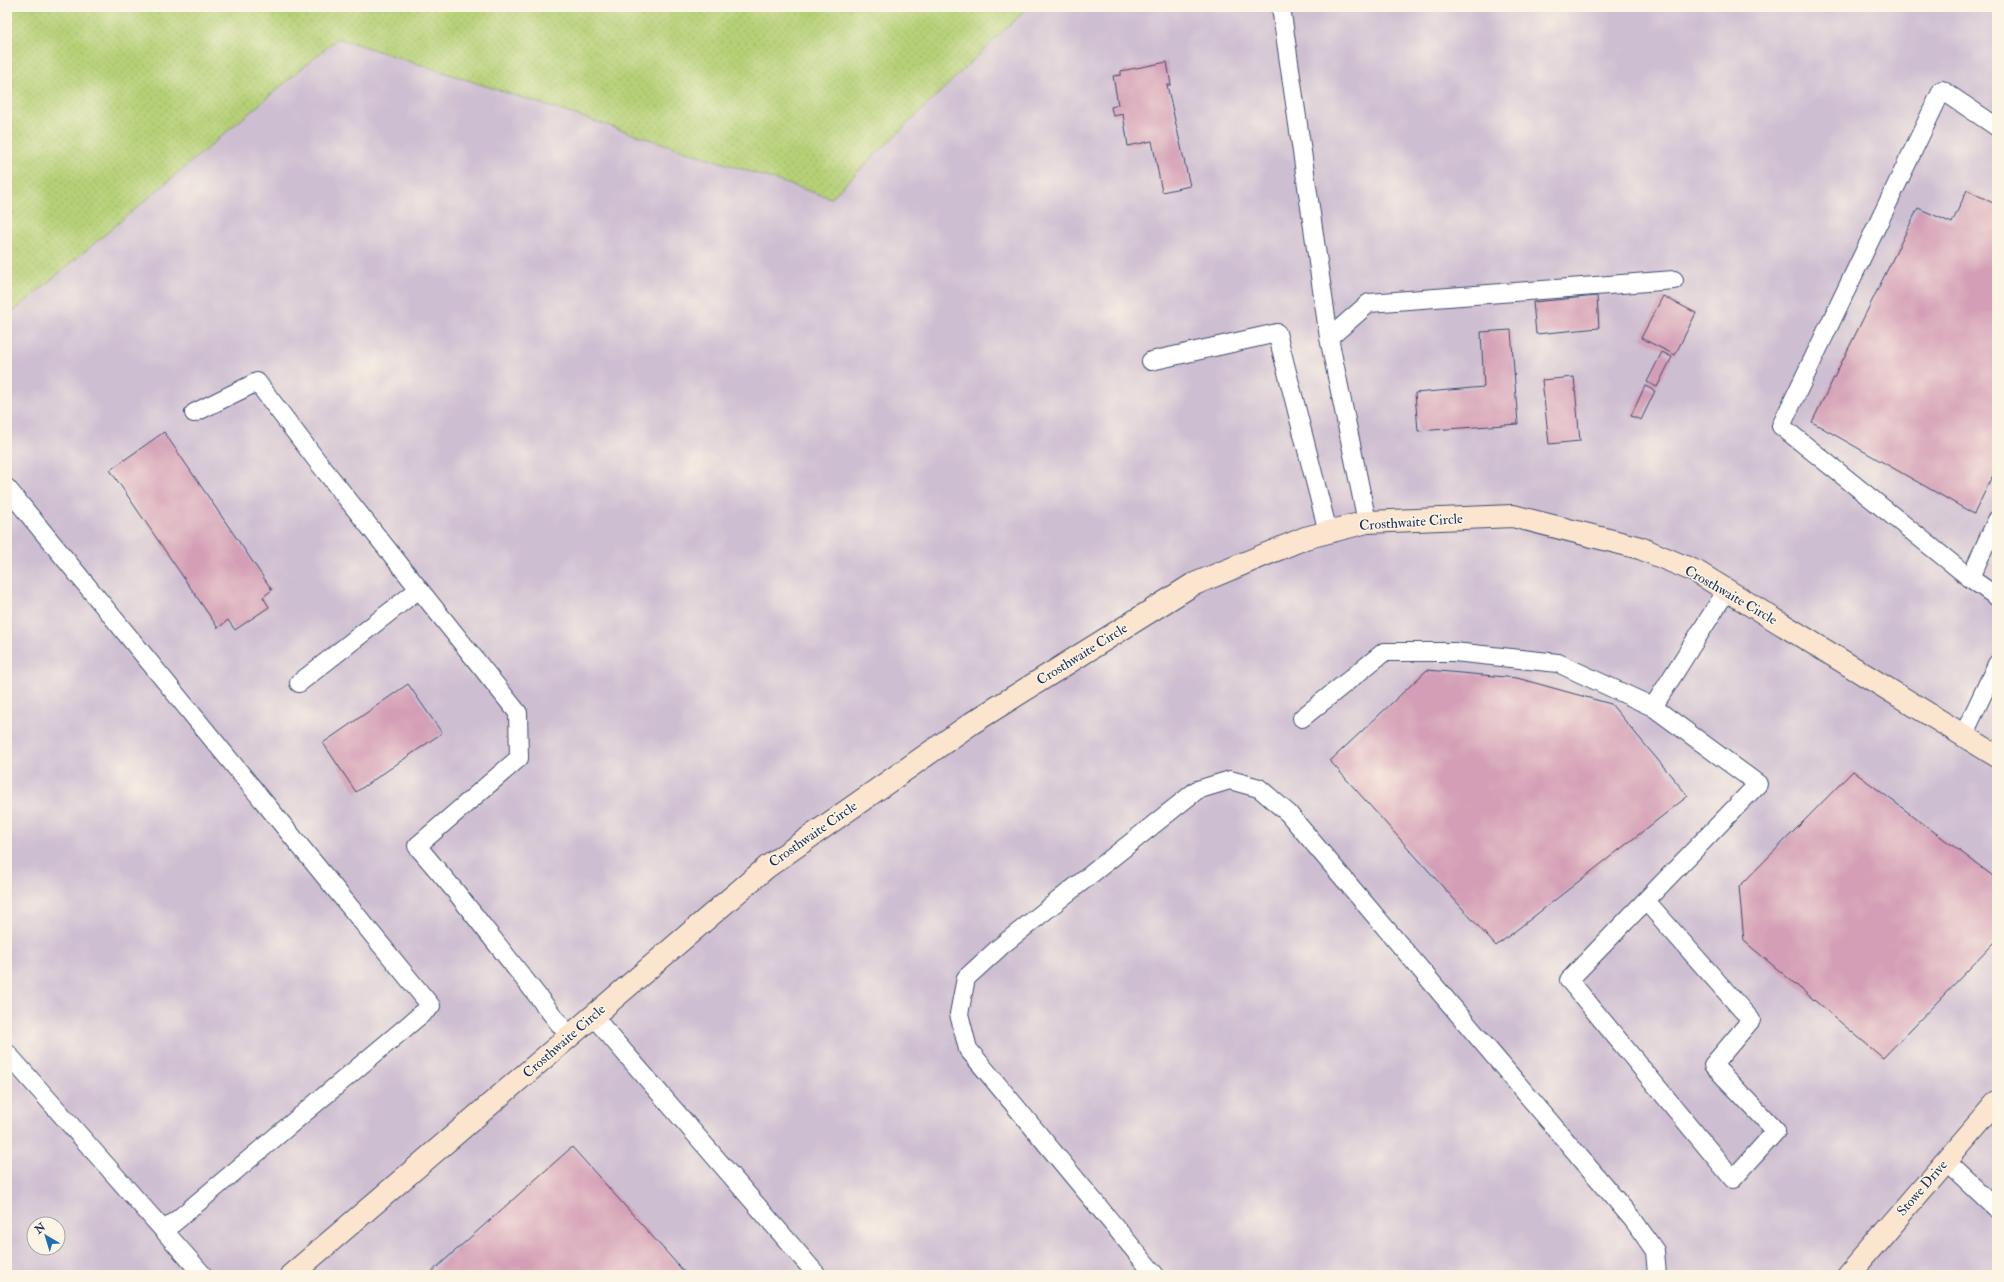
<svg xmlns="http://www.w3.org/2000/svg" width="2004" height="1282" font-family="'IM FELL Double Pica',serif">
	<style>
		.industrial { fill: #cebed1; fill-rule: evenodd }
		.grass { fill: url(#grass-dots); stroke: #68806a }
		.building { fill: #d49fb6 }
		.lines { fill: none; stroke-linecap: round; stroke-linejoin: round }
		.lane-casing { stroke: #3c4b70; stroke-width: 20 }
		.secondary-casing { stroke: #3c4b70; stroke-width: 24 }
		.lane { stroke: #fff; stroke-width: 18 }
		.secondary { stroke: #fbe5cf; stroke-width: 22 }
		.labels { text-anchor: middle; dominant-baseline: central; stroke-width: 3; stroke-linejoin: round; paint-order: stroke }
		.street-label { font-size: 14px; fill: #1b2f5e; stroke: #fcf5e5 }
	</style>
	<defs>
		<pattern id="grass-dots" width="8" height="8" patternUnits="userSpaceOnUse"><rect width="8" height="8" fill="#b5d076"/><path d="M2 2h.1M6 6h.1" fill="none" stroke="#9bb368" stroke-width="1.8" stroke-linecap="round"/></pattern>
	</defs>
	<rect width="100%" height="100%" fill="#fcf5e5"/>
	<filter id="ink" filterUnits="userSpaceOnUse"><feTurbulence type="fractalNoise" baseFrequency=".025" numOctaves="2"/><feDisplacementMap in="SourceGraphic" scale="8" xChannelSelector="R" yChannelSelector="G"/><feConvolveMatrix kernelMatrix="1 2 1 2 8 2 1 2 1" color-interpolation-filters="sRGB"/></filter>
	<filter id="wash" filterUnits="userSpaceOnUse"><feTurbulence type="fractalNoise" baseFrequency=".012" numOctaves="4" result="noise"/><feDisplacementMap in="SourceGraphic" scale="16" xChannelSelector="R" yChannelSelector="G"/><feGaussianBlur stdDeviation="0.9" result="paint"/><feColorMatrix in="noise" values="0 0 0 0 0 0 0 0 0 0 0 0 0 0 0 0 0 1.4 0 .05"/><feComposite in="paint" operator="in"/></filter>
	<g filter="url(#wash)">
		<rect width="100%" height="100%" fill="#f7ebd3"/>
		<!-- industrial -->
		<path class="industrial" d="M1028 7H1997V1275H7V317L338 38 831 198ZM34 1224H58V1248H34Z"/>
		<!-- grass -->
		<path class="grass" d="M7 7H1028L831 198 338 38 7 317Z"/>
		<g id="blocks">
			<!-- building -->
			<path class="building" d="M1167 62 1171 85H1167L1190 186 1162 192 1152 141 1128 146 1123 114 1113 116 1111 107 1118 105 1113 76 1121 75V71Z
				M1967 190 1997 205V467L1974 514 1812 422 1918 208 1952 223Z
				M1597 296 1599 328 1536 334 1533 302Z
				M1663 296 1696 313 1675 355 1641 338Z
				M1511 330 1518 424 1418 431 1415 393 1484 387 1481 332Z
				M1662 352 1672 357 1657 387 1647 382Z
				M1574 377 1580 441 1549 444 1542 380Z
				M1645 386 1655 391 1641 420 1631 416Z
				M164 432 272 590 263 597 269 607 235 630 228 620 218 628 110 470Z
				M1427 670 1517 678 1611 704 1688 796 1496 946 1330 761Z
				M408 684 442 733 356 792 323 743Z
				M1853 771 1997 879V940L1883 1058 1744 941 1739 887Z
				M572 1147 687 1275H428Z"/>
		</g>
	</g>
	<g filter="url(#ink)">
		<use href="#blocks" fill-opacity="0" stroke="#3c4b70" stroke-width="1"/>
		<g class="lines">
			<!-- lane casing -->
			<g class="lane-casing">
				<path id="lane" d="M1281 7 1329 338
					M1997 127 1942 90 1781 426 1970 578 1997 597
					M1151 361 1277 333 1328 532
					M194 413 257 382 318 462 419 589
					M7 488 431 1006 164 1231
					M1367 522 1329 338 1369 303 1674 280
					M1970 578 1997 520
					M299 683 419 589 518 713 519 758 417 846 456 892 569 1036
					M1302 718 1384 652H1454L1558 663 1653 707 1727 590
					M1963 736 1997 664
					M1646 901 1751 1020 1713 1065 1776 1131 1733 1179 1569 980 1758 784 1653 707
					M593 1016 817 1275
					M7 1053 203 1275
					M1946 1161 1997 1209
					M1155 1275 968 1049 959 1014 966 978 1001 946 1197 790 1230 780 1259 788 1288 813 1634 1221 1655 1251 1657 1275"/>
			</g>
			<!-- secondary casing -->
			<g class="secondary-casing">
				<path id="secondary" d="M291 1275 767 867 972 723 1192 585 1305 538 1367 522 1513 516 1640 548 1697 572 1997 756
					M1848 1275 1997 1102"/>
			</g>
			<!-- lane -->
			<use href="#lane" class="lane"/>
			<!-- secondary -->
			<use href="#secondary" class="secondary"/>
		</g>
	</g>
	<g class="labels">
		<!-- street labels -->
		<g class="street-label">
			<text transform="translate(1411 522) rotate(-4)">Crosthwaite Circle</text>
			<text transform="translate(1731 595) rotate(30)">Crosthwaite Circle</text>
			<text transform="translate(1082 654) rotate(-32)">Crosthwaite Circle</text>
			<text transform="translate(813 834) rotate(-35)">Crosthwaite Circle</text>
			<text transform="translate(564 1041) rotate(-41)">Crosthwaite Circle</text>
			<text transform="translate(1922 1188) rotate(-49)">Stowe Drive</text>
		</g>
	</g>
	<!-- margin -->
	<rect width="2004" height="1282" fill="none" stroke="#fcf5e5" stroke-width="24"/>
	<!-- north arrow -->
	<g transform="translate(46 1236) rotate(322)"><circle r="19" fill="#fcf5e5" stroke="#a2a6af"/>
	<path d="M0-3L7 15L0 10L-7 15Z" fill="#1f6fb2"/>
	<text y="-6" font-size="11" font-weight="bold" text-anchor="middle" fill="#1b2f5e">N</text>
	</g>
</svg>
